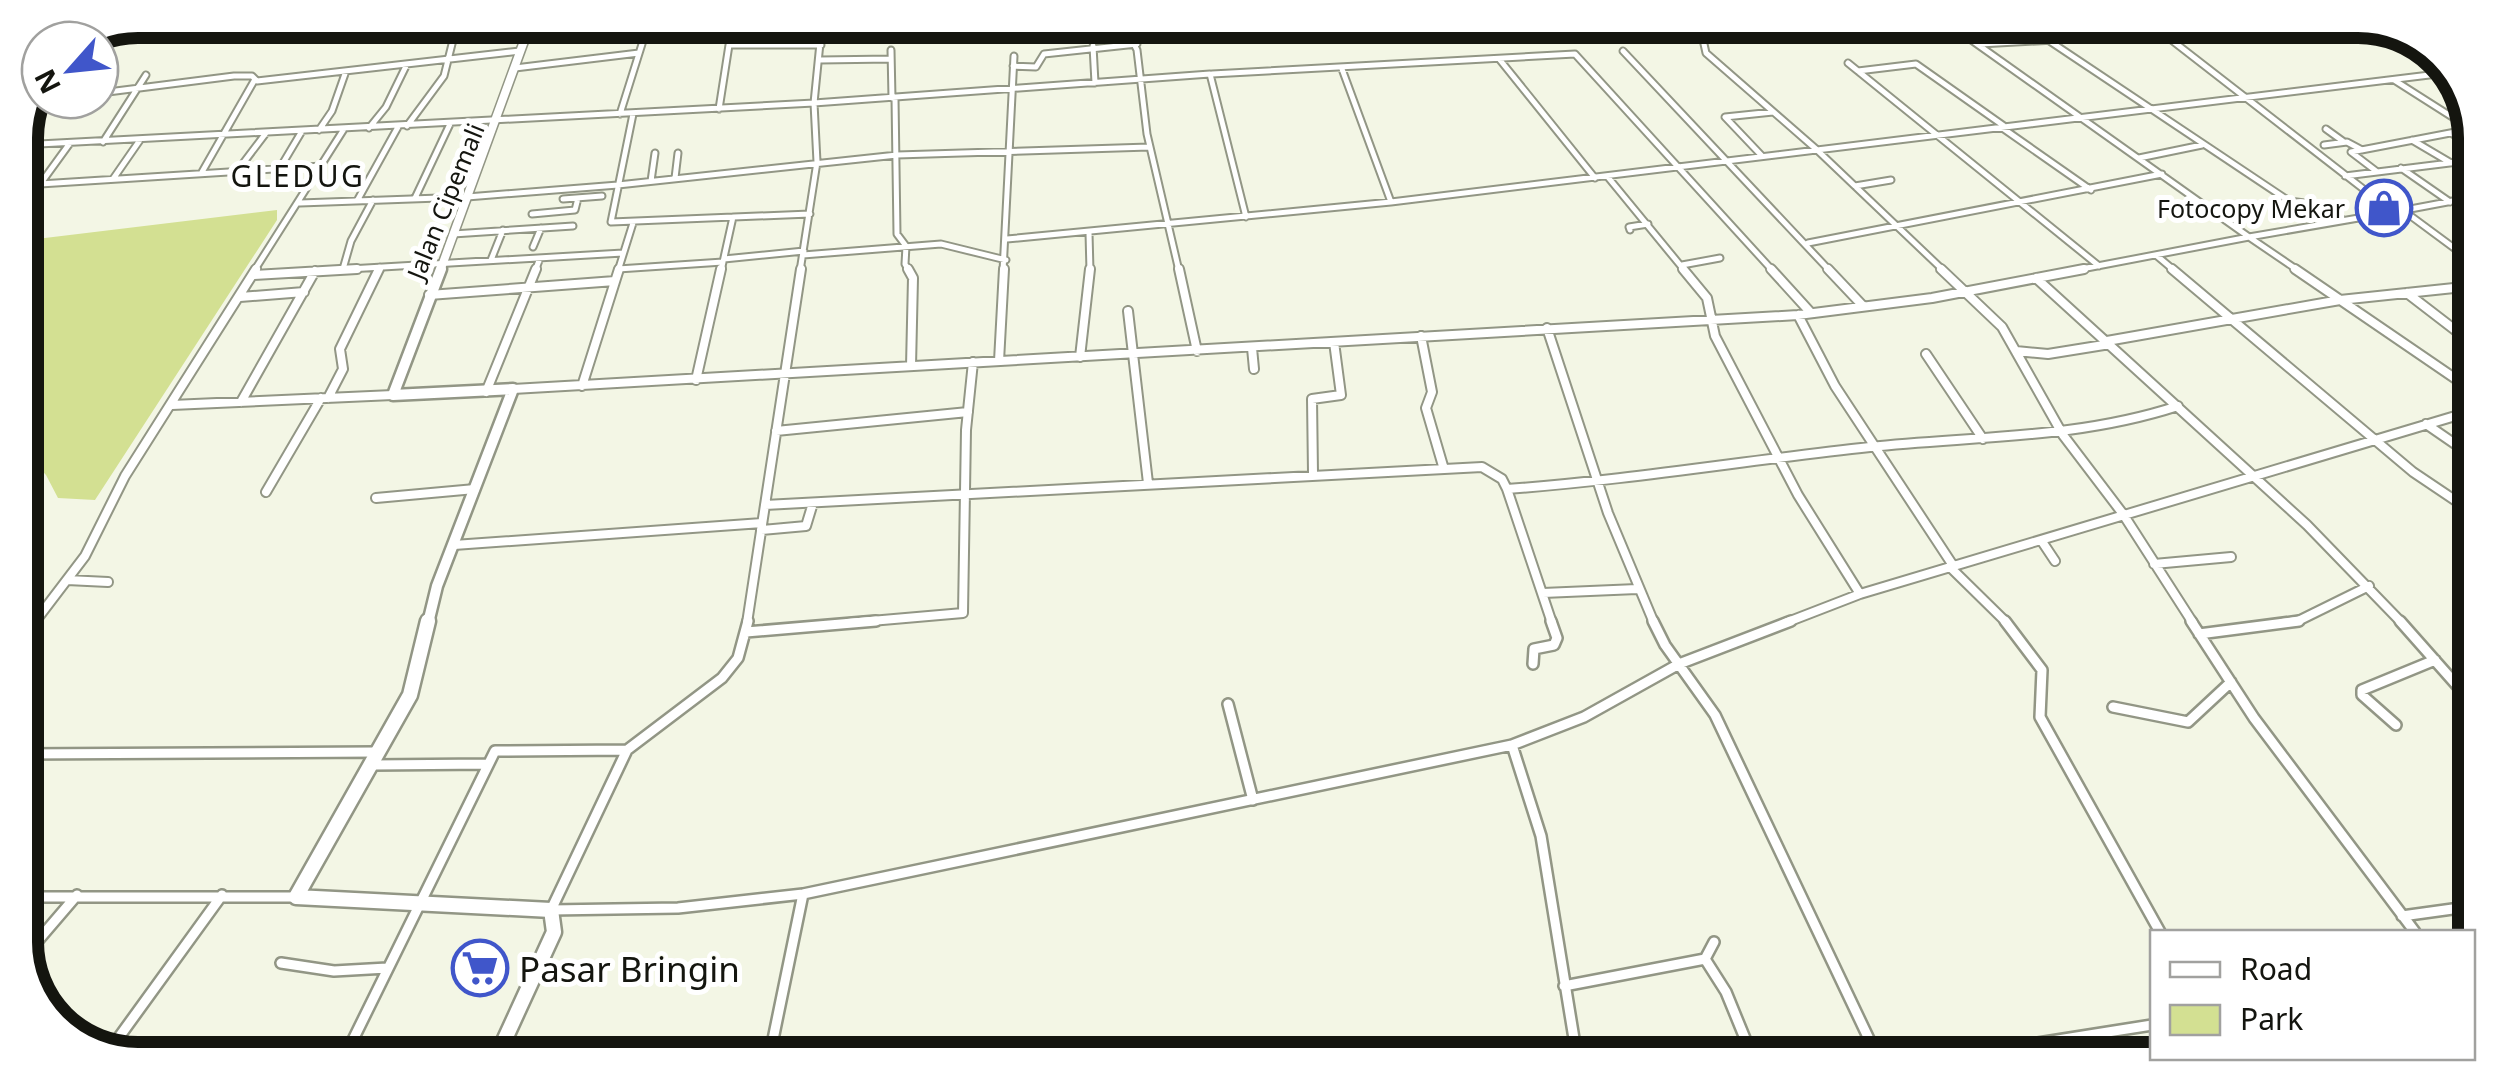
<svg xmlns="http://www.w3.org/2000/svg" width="2495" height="1080" font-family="'Noto Sans',sans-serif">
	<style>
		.green { fill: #d3e092 }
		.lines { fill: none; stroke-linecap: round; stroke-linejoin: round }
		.minor-far2-casing { stroke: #929685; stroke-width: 9 }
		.minor-far1-casing { stroke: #929685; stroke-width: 12 }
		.minor-casing { stroke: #929685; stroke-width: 14 }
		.secondary-far2-casing { stroke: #929685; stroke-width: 11 }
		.secondary-far1-casing { stroke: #929685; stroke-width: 15 }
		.secondary-casing { stroke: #929685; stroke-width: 19 }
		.minor-far2 { stroke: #fff; stroke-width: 5 }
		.minor-far1 { stroke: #fff; stroke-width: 8 }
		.minor { stroke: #fff; stroke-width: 9 }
		.secondary-far2 { stroke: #fff; stroke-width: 8 }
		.secondary-far1 { stroke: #fff; stroke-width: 10 }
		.secondary { stroke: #fff; stroke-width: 14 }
		.labels { text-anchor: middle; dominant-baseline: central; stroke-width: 10; stroke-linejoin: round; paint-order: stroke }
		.far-street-label { font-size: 25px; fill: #14150f; stroke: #fff }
		.far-poi-label { font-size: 25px; fill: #14150f; stroke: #fff; text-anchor: end }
		.far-quarter-label { font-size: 30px; letter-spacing: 2.5px; fill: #14150f; stroke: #fff }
		.near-poi-label { font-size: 35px; fill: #14150f; stroke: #fff; text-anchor: start }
		.rim { fill: none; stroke: #14150f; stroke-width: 12 }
	</style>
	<rect width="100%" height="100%" fill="#f3f6e5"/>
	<!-- green -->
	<path class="green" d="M277 210V220L95 500 58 498 46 475 20 447V241Z"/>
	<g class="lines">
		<!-- minor-far2 casing -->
		<g class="minor-far2-casing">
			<path id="minor-far2" d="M1124 24 1137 50 1147 134 1179 271
				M1700 26 1706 53 1816 149 1944 271
				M1953 27 2249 237
				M2028 28 2045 40
				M2156 28 2393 212 2249 237 2299 271
				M2048 40 2289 201 2320 205 2343 220
				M1980 44 2164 34
				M1093 46 1095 83
				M891 50 892 98
				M1623 51 1830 271
				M820 60 891 59
				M1500 60 1595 178
				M1848 63 2099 266
				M1013 66 1036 67 1044 54 1137 44
				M515 68 639 53
				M1342 69 1391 202
				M1858 71 1916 64 2004 126
				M1212 74 1575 54 1773 271
				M2394 80 2471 129
				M100 93 234 76H252L257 81 520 51
				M895 98 897 234 906 246 905 264 909 271
				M30 109 40 97
				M719 109 729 45H821
				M620 114 642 44
				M633 114 611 222 810 214
				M407 126 444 76 453 40
				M2001 127 2091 190
				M369 128 386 107 407 64
				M2326 129 2344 142
				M319 130 332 111 346 71
				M2451 133 2475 147
				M2412 140 2451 163
				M103 142 146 75
				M20 145 814 103 1210 74 1246 217
				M2324 145 2347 142 2362 150
				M1762 156 1725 117 1773 112
				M2139 158 2202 145
				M280 168 302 131
				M2401 168 2450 202
				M238 170 266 133
				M2376 171 2351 152 2471 129
				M202 172 254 81
				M1607 176 1685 271
				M2345 176 2474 160
				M675 178 678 153
				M113 179 140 140
				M651 181 655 153
				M40 184 322 166
				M1855 186 1891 180
				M415 198 450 124
				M563 199 602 196
				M357 201 398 127
				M300 203 467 197 618 185 897 155 1149 147
				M2405 210 2474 197
				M2404 211 2473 262
				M20 212 70 143
				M532 214 575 210 578 198
				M1630 230 1629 227 1648 224
				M1089 233 1090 271
				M453 234 573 226
				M1007 239 1391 202 2454 72
				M1808 243 2162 174
				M533 247 541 228
				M803 255 941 244 1006 260
				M2156 255 2175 271
				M724 259 804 251
				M491 260 503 230
				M1682 265 1720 258
				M343 269 351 241 373 200
				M618 269 723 262
				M254 271 344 129
				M315 271 623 253
				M378 271 380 267
				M535 271 540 258
				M618 271 633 223
				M721 271 733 217
				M800 271 817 162 814 103 822 23
				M1003 271 1014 56
				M2071 271 2249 237"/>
		</g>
		<!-- minor-far1 casing -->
		<g class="minor-far1-casing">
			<path id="minor-far1" d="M908 269 913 278 911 366
				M1179 269 1197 351
				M1683 269 1707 298 1715 336 1798 495 1860 594
				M1771 269 1811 313
				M1828 269 1863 306
				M1941 269 2002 327 2063 435 2123 514 2193 623
				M2172 269 2413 472 2471 511
				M2295 269 2472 390
				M254 275 357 269
				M2036 278 2307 525 2402 623
				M2407 293 2472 343
				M429 295 615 281
				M240 297 304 292
				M1128 311 1148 483
				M1798 315 1835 386 1954 567
				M1547 328 1608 513 1654 623
				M1421 336 1432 392 1426 408 1443 466
				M2107 341 2340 300 2473 286
				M1252 348 1254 369
				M2016 351 2048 354 2110 344
				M1926 354 1983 439
				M1080 357 1090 269
				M999 361 1004 269
				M696 380 721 269
				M582 386 619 269
				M513 389 1798 315 1932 298 2084 269
				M486 392 536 269
				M328 398 343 369 340 349 379 269
				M241 402 315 271
				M172 405 393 395
				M2426 424 2471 455
				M776 431 968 412
				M1313 473 1312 399 1341 395 1334 342
				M1507 489C1629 480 1749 460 1870 447 1974 436 2077 439 2178 406
				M266 492 321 398
				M376 498 475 489
				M765 505 1482 467 1502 479 1507 489 1552 623
				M761 530 806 526 813 503
				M2041 540 2055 561
				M454 545 762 523
				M2154 564 2231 557
				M1951 568 2007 623
				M67 580 108 582
				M2470 580 2462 591 2470 608
				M1543 593 1637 589
				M34 623 85 556 125 476 256 269
				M747 623 801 269
				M848 623 963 613 966 430 973 362
				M1785 623 1860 594 2472 411
				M2282 623 2298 621 2369 586"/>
		</g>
		<!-- minor casing -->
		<g class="minor-casing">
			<path id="minor" d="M748 621 738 658 722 678 627 750 551 910 678 908 803 894 1512 745 1584 717 1679 664 1791 621
				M1653 621 1665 645 1715 715 1878 1058
				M2005 621 2042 670 2040 717 2160 932
				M2191 621 2254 718 2415 932
				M2400 621 2469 699
				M746 632 876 621
				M2199 634 2299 621
				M20 641 36 621
				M1533 664 1534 649 1554 645 1557 638 1551 621
				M1228 704 1253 800
				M2113 707 2188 722 2231 682
				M2396 725 2362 695V690L2435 660
				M1512 745 1541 836 1577 1057
				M20 754 376 752
				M373 765 488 764
				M20 897H296
				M2402 916 2467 907
				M23 958 77 895
				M1705 959 1714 942
				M281 963 334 971 387 968
				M1564 986 1705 959 1726 992 1753 1058
				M109 1051 222 895
				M347 1052 495 751 627 750
				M770 1054 803 894
				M1943 1058 2152 1025"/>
		</g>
		<!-- secondary-far2 casing -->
		<g class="secondary-far2-casing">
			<path id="secondary-far2" d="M440 271 531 22"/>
		</g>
		<!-- secondary-far1 casing -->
		<g class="secondary-far1-casing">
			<path id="secondary-far1" d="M428 623 437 586 513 389 393 395 441 269"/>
		</g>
		<!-- secondary casing -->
		<g class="secondary-casing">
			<path id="secondary" d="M428 621 410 695 296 897 551 910 554 932 499 1052"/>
		</g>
		<!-- minor-far2 -->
		<use href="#minor-far2" class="minor-far2"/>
		<!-- minor-far1 -->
		<use href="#minor-far1" class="minor-far1"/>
		<!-- minor -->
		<use href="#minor" class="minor"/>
		<!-- secondary-far2 -->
		<use href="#secondary-far2" class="secondary-far2"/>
		<!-- secondary-far1 -->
		<use href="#secondary-far1" class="secondary-far1"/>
		<!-- secondary -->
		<use href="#secondary" class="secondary"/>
	</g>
	<!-- icons -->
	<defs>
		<g id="shop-ring" transform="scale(2.875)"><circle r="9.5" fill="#fff" stroke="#4056ca" stroke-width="1.5"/><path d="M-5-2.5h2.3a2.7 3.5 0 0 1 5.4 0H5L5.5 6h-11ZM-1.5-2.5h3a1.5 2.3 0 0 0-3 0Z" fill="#4056ca"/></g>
		<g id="supermarket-ring" transform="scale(2.875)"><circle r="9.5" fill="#fff" stroke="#4056ca" stroke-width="1.5"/><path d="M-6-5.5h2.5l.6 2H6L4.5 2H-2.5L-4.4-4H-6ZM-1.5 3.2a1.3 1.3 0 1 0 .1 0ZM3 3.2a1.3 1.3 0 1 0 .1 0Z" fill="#4056ca"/></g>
	</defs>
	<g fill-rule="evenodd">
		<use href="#shop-ring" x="2384" y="208"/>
		<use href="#supermarket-ring" x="480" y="968"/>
	</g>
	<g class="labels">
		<!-- far-street labels -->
		<g class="far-street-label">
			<text transform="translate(445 201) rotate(-68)">Jalan Cipemali</text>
		</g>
		<!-- far-poi labels -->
		<g class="far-poi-label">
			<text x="2345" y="208">Fotocopy Mekar</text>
		</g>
		<!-- far-quarter labels -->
		<g class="far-quarter-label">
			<text x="298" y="175">GLEDUG</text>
		</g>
		<!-- near-poi labels -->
		<g class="near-poi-label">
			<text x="519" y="968">Pasar Bringin</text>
		</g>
	</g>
	<!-- crop -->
	<path d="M0 0H2495V1080H0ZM138 38H2358A100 100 0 0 1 2458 138V942A100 100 0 0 1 2358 1042H138A100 100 0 0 1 38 942V138A100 100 0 0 1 138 38Z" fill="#fff" fill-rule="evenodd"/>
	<path class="rim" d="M138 38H2358A100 100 0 0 1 2458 138V942A100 100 0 0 1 2358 1042H138A100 100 0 0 1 38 942V138A100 100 0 0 1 138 38Z"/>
	<!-- legend -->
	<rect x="2150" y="930" width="325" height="130" fill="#ffffff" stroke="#a1a19f" stroke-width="2.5"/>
	<rect x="2170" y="962" width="50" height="15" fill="#ffffff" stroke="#a1a19f" stroke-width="2.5"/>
	<text x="2240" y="980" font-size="30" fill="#14150f">Road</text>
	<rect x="2170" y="1005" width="50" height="30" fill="#d3e092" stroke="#a1a19f" stroke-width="2.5"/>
	<text x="2240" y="1030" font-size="30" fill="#14150f">Park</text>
	<!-- north arrow -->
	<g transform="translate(70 70) rotate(243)"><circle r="48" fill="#ffffff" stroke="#a1a19f" stroke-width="2.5"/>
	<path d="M0-8L18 38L0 25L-18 38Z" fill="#4056ca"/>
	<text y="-15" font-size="28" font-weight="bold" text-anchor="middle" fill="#14150f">N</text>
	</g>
</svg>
